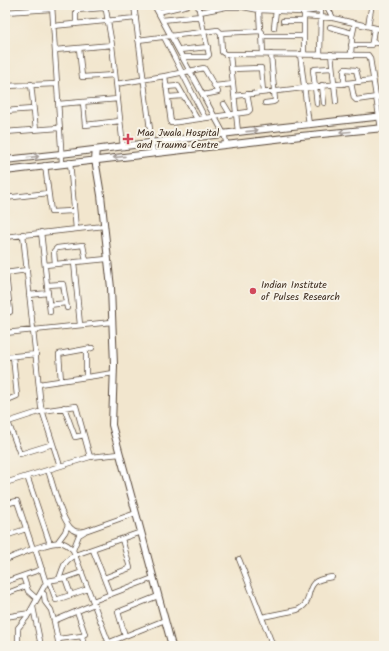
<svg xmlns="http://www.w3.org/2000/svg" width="389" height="651" font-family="Kalam,sans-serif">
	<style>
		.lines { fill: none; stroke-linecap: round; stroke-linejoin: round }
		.street-casing { stroke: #564638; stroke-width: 6 }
		.secondary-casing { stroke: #564638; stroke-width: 8 }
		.street { stroke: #fff; stroke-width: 4.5 }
		.secondary { stroke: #fff; stroke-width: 6 }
		.oneway { stroke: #a79f9a }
		.poi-dot { fill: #d1495b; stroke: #f7f3e8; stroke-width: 1.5 }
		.labels { text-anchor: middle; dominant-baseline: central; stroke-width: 4; stroke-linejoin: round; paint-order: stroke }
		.poi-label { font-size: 10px; fill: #3b2a1e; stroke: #f7f3e8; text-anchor: start }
	</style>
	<rect width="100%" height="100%" fill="#f7f3e8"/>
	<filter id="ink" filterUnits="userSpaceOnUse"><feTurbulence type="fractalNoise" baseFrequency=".025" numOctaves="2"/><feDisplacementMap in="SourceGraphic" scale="8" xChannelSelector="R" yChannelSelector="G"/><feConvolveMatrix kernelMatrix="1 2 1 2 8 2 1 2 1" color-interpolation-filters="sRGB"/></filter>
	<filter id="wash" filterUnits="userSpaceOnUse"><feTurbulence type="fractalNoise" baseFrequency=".012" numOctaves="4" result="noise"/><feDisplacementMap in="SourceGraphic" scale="16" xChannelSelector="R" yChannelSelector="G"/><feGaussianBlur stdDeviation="0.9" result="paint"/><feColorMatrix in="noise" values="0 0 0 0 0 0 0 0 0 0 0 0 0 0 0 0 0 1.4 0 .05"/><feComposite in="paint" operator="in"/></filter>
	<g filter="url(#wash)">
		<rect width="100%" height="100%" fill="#f2e6ce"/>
	</g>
	<g filter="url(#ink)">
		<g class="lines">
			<!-- street casing -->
			<g class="street-casing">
				<path id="street" d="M52 5 62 163
					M134 5 153 153
					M154 5 224 134 227 145
					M326 5 333 18
					M259 10 260 30
					M5 12 52 9
					M158 12 188 5
					M200 12 226 7H243L259 10 300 12 319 10 321 12 320 54
					M304 16 333 18 384 30
					M162 20 201 16
					M283 21H304
					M76 24V12L77 10 103 8 106 10 112 45 123 147
					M53 26 136 18
					M368 26 371 9
					M330 27 352 33
					M274 28 276 10
					M221 33 261 31 262 32 263 54
					M262 36H304
					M164 37 205 118
					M138 40 218 30 221 33 222 52 225 54 368 55 370 58 381 129
					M372 42 384 44
					M351 45H371L372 42 374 28
					M79 48 82 77 115 75
					M55 50 112 45
					M179 50 208 47
					M300 54 309 125
					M304 54V15
					M331 54 336 102
					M230 55 238 132
					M351 55 352 37 355 23
					M183 57H207L209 55 198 5
					M382 61 384 73
					M231 69 261 68 263 92
					M351 83 354 98 356 100 384 96
					M31 84 36 130
					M116 84 165 76
					M344 84V70L345 69 356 70 359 82
					M322 85 324 103
					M5 86 57 84
					M215 86 233 84
					M166 87 178 86 197 119
					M203 95 218 92 204 68 165 76 171 123 248 112 250 110 247 94
					M234 96 373 80
					M168 97 183 96
					M83 102 85 125 120 121
					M265 103 273 102 275 101 271 54
					M58 104 118 99
					M224 104 230 114
					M317 104 313 70 315 69 332 68
					M5 111 33 109
					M5 132 59 128
					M70 162 76 229
					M45 165 51 212 73 211
					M5 198 48 193
					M41 232 50 312
					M23 234 41 407 60 466
					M5 237 104 226
					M74 262 80 325
					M55 264 54 251 57 248 83 245 86 261
					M45 265 107 259
					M5 273 27 270
					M47 285 63 284 67 308
					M29 295 48 293
					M49 305 66 303
					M5 314 10 312 6 273
					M5 333 112 322
					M86 349V377
					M5 357 36 354
					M61 381 59 354 92 348
					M39 384 114 373
					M5 401 17 396 13 356
					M64 407 75 437 84 435
					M8 422 20 454 53 444
					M5 423 42 411 76 406 90 457
					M48 470C53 484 62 523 73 530 77 533 81 532 85 531L136 513
					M27 476 50 544
					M5 483 90 457 120 454
					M5 504 17 501 33 549
					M5 536 26 529
					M57 543 65 532 68 525
					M73 550 79 535 84 532
					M93 550 110 594
					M239 559 273 646
					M5 560C18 555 50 540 63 543 67 544 70 547 73 550L110 646
					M23 576 28 591 37 599
					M65 578 71 595
					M104 578 130 568 122 539
					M59 579C64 566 63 562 75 555L141 532
					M47 581 65 578 82 572
					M49 581 56 600 88 589
					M5 582 42 569
					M41 592 44 594 45 602 51 610 54 621
					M5 594 26 586
					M93 601 153 578
					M33 607 41 646
					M5 617 30 613
					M262 617 297 610C313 603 305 593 314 583 318 579 326 578 332 577
					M82 636 84 646
					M125 636 118 612 158 596
					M58 639 82 636 85 634 77 611
					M18 646V628L27 617 46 583 35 548
					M59 646 54 621 94 604
					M100 646 165 620"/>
			</g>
			<!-- secondary casing -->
			<g class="secondary-casing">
				<path id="secondary" d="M96 150 95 159 101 195 111 288 114 365 112 425 172 646
					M5 160 61 154 246 131 384 116
					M5 171 301 136 384 128"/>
			</g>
			<!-- street -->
			<use href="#street" class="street"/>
			<!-- secondary -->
			<use href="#secondary" class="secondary"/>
		</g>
		<!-- one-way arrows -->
		<defs><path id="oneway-shaft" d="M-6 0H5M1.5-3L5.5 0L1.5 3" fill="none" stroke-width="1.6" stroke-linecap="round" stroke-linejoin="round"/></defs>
		<g class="oneway">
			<use href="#oneway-shaft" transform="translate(252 131) rotate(-6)"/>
			<use href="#oneway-shaft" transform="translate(345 132) rotate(175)"/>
			<use href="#oneway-shaft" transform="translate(33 157) rotate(-6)"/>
			<use href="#oneway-shaft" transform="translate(119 157) rotate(174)"/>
		</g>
	</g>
	<!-- markers -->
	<g class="poi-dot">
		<path d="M126 133h4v4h4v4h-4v4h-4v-4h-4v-4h4z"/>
		<circle cx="253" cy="291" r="4"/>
	</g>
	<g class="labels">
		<!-- poi labels -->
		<g class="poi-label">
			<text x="137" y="133">Maa Jwala Hospital<tspan x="137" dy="12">and Trauma Centre</tspan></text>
			<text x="261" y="285">Indian Institute<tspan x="261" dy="12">of Pulses Research</tspan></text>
		</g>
	</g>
	<!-- margin -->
	<rect width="389" height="651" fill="none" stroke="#f7f3e8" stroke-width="20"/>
</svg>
